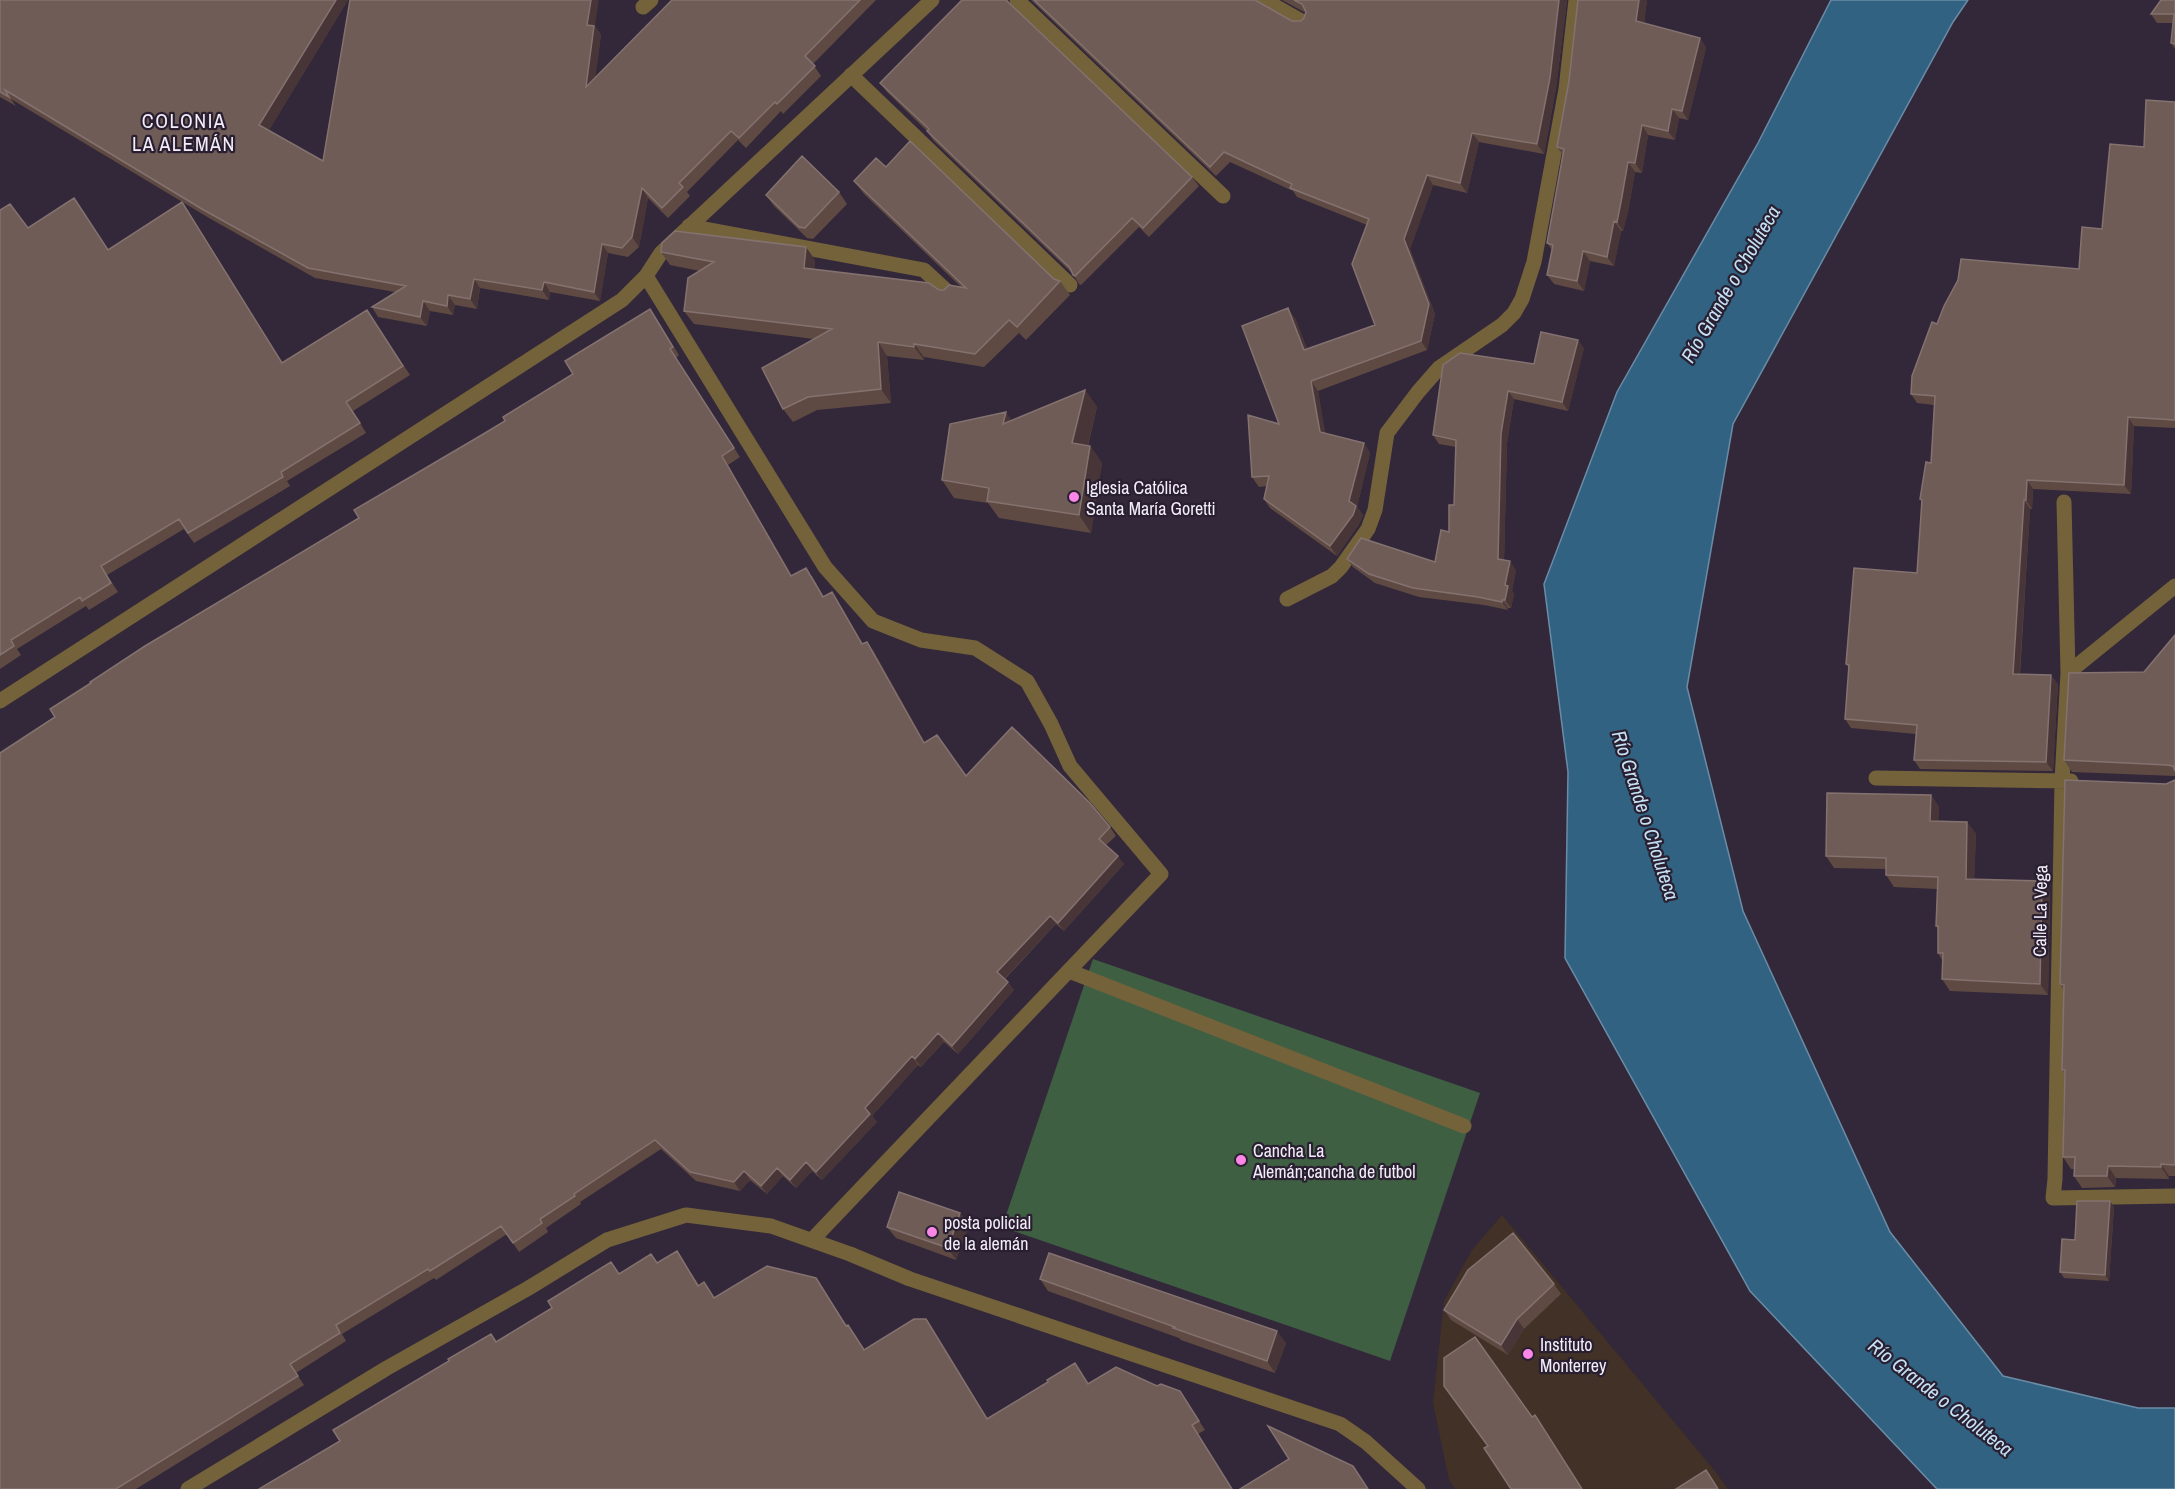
<svg xmlns="http://www.w3.org/2000/svg" width="2175" height="1489" font-family="'Archivo Narrow',sans-serif">
	<style>
		.education { fill: #413126 }
		.green { fill: #3f5f43 }
		.water { fill: #316282; stroke: #6b8ca6; stroke-width: 1.5 }
		.lines { fill: none; stroke-linecap: round; stroke-linejoin: round }
		.service { stroke: #74623b; stroke-width: 15 }
		.minor { stroke: #74623b; stroke-width: 15 }
		.wall { fill: #5f4a43 }
		.shaded-wall { fill: #473537 }
		.building { fill: #6f5c56; stroke: #847270; stroke-width: 1.5 }
		.poi-dot { fill: #fa87e7; stroke: #291f30; stroke-width: 2 }
		.labels { text-anchor: middle; dominant-baseline: central; stroke-width: 4.5; stroke-linejoin: round; paint-order: stroke }
		.poi-label { font-size: 18px; fill: #f3edf9; stroke: #291f30; text-anchor: start }
		.street-label { font-size: 18px; fill: #f3edf9; stroke: #291f30 }
		.neighbourhood-label { font-size: 20px; letter-spacing: 1.5px; fill: #f3edf9; stroke: #291f30 }
		.water-label { font-size: 20px; font-style: italic; fill: #c5e1f6; stroke: #291f30 }
	</style>
	<rect width="100%" height="100%" fill="#33283a"/>
	<!-- education -->
	<path class="education" d="M1502 1215 1715 1471 1728 1489H1455L1449 1480 1433 1403 1444 1301 1472 1250Z"/>
	<!-- green -->
	<path class="green" d="M1093 959 1480 1093 1390 1361 1002 1227Z"/>
	<!-- water -->
	<path class="water" d="M1831 0H1968L1953 22 1733 424 1687 687 1743 911 1890 1232 2003 1376 2138 1408H2175V1489H1937L1750 1291 1565 958 1568 772 1544 584 1617 392 1758 143Z"/>
	<g class="lines">
		<!-- service -->
		<path class="service" d="M1069 971 1464 1126"/>
		<!-- minor -->
		<path class="minor" d="M1017 0 1223 196
			M1264 0 1303 22
			M643 7 651 0
			M851 75 1070 285
			M689 226 924 270 950 294
			M646 276 825 567 873 621 921 640 975 648 1027 681 1051 724 1070 766 1161 874 812 1240
			M2064 502 2068 673 2062 781 2055 1179 2053 1198 2175 1196
			M1287 599 1332 576 1341 567 1368 529 1375 510 1387 433 1418 392 1439 368 1502 325 1514 313 1522 299 1534 262 1566 89 1576 0
			M2068 673 2175 586
			M0 701 622 300 646 276 661 253 932 0
			M1876 778 2071 781
			M188 1489 387 1368 527 1289 607 1240 686 1215 771 1226 850 1254 910 1279 1340 1424 1366 1442 1418 1489"/>
	</g>
	<!-- wall -->
	<path class="wall" d="M0 0H348L269 130 323 161 595 26 601 35 595 78 672 0H876L813 64 821 76 783 114 781 111 746 148 738 140 687 192 690 196 668 218 648 198 639 247 628 257 608 253 600 301 550 292 549 300 480 288 477 309 455 305 453 315 430 311 427 326 378 317 372 307 395 292 315 278 209 218 11 99 16 106 0 97Z
		M962 0H1008L1009 3 1192 177 1199 186 1149 237 1139 227 1081 285 1079 284 1073 274 933 140 927 131 887 92 880 83Z
		M1031 0H1255L1292 21H1301L1304 18 1306 13 1282 0H1567L1556 88 1544 154 1479 142 1467 193 1433 185 1410 249 1435 314 1427 350 1318 391 1325 434 1364 443 1370 453 1357 507 1363 515 1359 524 1337 556 1270 508 1264 499 1267 486 1259 487 1252 477 1279 424 1295 318 1307 349 1375 325 1367 225 1297 197 1293 191 1230 162 1216 176Z
		M1578 0H1647L1644 23 1700 38 1706 48 1688 120 1679 118 1675 140 1648 135 1642 173 1635 172 1628 212 1623 231H1621L1614 266 1590 261 1584 291 1554 284 1547 275 1552 250 1547 243 1563 156 1557 147 1569 81Z
		M2175 0V49L2171 43 2173 23H2157L2151 14Z
		M2175 102V428L2134 426 2131 494 2033 489 2032 509H2030L2020 675 2058 684 2053 771 1920 769 1914 760 1916 734 1851 728 1845 719 1849 668 1846 664 1917 573 1922 502 1920 499 1931 463 1934 405 1917 403 1911 394 1937 324 2079 269 2102 229 2144 147Z
		M886 167 1054 279 1060 281 1070 295 1026 340 1019 333 984 367 924 357V360L887 356 891 403 817 410 793 422 783 409 814 339 694 324 684 311 700 271 670 265 661 252 815 260 814 269 939 290 961 287 864 194 854 181Z
		M839 192 847 204 813 239 807 238 774 206 766 195Z
		M182 202 282 362 367 310 410 375 353 411 366 433 287 481 290 486 194 543 184 529 107 575 118 592 89 610 86 606 17 649 21 655 0 669V210L28 228 108 250Z
		M656 318 679 355 676 358 740 457 728 465 792 576H812L824 597 838 601 863 644 873 650 925 743 966 776 1110 827 1116 836 1106 845 1124 864 1064 931 1056 924 1005 979 1014 990 958 1054 944 1042 921 1067 918 1065 872 1116 877 1122 822 1180 812 1171 796 1188 783 1176 767 1194 750 1180 740 1191 696 1181 661 1149 580 1202 581 1204 546 1228 548 1232 519 1252 507 1234 436 1280 434 1278 342 1334 346 1341 296 1373 304 1385 136 1489H0L1 753 359 518 480 436 505 421 573 374Z
		M1584 348 1568 411 1514 399 1507 443 1504 560 1516 570 1512 591 1514 594 1511 608H1508V610L1484 605 1419 597 1375 583 1353 567 1347 559 1435 562 1449 532 1454 505 1456 447 1439 444 1433 435 1534 364Z
		M1085 390 1097 407 1088 446H1090L1102 463 1091 533 999 518 988 503 954 498 942 480 1012 420Z
		M2175 635V776L2072 772 2064 760 2144 672Z
		M2175 779V1176H2169V1179L2116 1178 2115 1187 2082 1188 2074 1176V1169H2071L2063 1157 2065 1074 2062 1070 2064 991 2060 984 2166 784 2175 780Z
		M1931 795 1939 807 1938 821 1967 822 1976 834 1974 879 2042 881 2050 893 2048 995 1950 991 1942 979V960L1938 953V929L1936 926 1937 889 1894 887 1886 875V869L1834 868 1826 856Z
		M2114 1207 2109 1281 2064 1278 2060 1272 2075 1240Z
		M960 1213 969 1225 956 1260 896 1238 887 1227Z
		M677 1251 699 1285 715 1298 816 1278 847 1326 854 1333 865 1350 926 1319 987 1418 1088 1383 1157 1386 1180 1391 1205 1430 1198 1434 340 1441 449 1361 491 1334 497 1342 619 1273 657 1263Z
		M1040 1279 1286 1343 1275 1373 1181 1340 1179 1338 1048 1291Z
		M1554 1284 1561 1294 1524 1329 1508 1355 1451 1320 1444 1310Z"/>
	<!-- shaded-wall -->
	<path class="shaded-wall" d="M336 0H348L266 135 259 125Z
		M591 0H599L595 26 601 35 593 96 586 87 587 25Z
		M1559 0H1567L1556 88 1544 154 1537 144Z
		M1639 0H1647L1643 31 1636 21Z
		M1700 38 1706 48 1688 120 1682 111Z
		M1672 109 1679 118 1675 140 1668 131Z
		M1642 125 1648 135 1642 173 1635 163Z
		M1472 133 1479 142 1467 193 1460 183Z
		M1628 162 1635 172 1628 212 1623 231 1617 222Z
		M1427 175 1433 185 1410 249 1435 314 1427 350 1421 341 1404 239Z
		M642 188 648 198 639 247 632 237Z
		M182 202 189 212 288 372 282 363Z
		M1614 221 1621 231 1614 266 1607 257Z
		M602 244 608 253 600 301 594 292Z
		M806 247 815 260 813 281 804 268Z
		M1583 251 1590 261 1584 291 1577 281Z
		M474 279 480 288 477 309 470 299Z
		M544 282 550 292 549 300 542 290Z
		M448 295 455 305 453 315 447 306Z
		M423 301 430 311 427 326 420 317Z
		M1288 308 1295 318 1311 360 1304 350Z
		M1578 340 1584 348 1568 411 1562 402Z
		M878 342 887 356 891 403 881 389Z
		M914 344 924 357V360L914 347Z
		M1311 381 1318 391 1327 442 1320 432Z
		M1085 390 1097 407 1084 460 1072 443Z
		M1508 391 1514 399 1507 443 1504 567 1498 559 1501 434Z
		M1006 412 1018 430 1003 424Z
		M2128 417 2134 426 2131 494 2124 485Z
		M1364 443 1370 453 1357 507 1363 515 1359 524 1337 556 1330 546 1349 501Z
		M1090 446 1102 463 1091 533 1079 515Z
		M722 456 728 465 797 585 791 576Z
		M2027 480 2033 489 2032 509 2026 500Z
		M2024 500 2030 509 2019 683 2013 674Z
		M1510 561 1516 570 1512 591 1514 594 1511 608 1505 600V585Z
		M832 592 838 601 868 653 862 644Z
		M1502 600 1508 608V610L1502 602Z
		M867 642 873 650 930 752 924 743Z
		M2051 675 2058 684 2053 771 2046 762Z
		M1931 795 1939 807 1938 832 1930 821Z
		M1967 822 1976 834 1974 891 1966 879Z
		M1118 856 1124 864 1064 931 1058 923Z
		M2042 881 2050 893 2048 995 2040 984Z
		M1050 916 1056 924 1003 980 997 972Z
		M1008 982 1014 990 958 1054 952 1046Z
		M938 1033 944 1042 921 1067 915 1059Z
		M912 1056 918 1065 872 1116 877 1122 822 1180 816 1172 865 1108Z
		M806 1162 812 1171 796 1188 790 1180Z
		M2161 1164 2169 1176V1179L2161 1167Z
		M2108 1166 2116 1178 2115 1187 2107 1176Z
		M777 1168 783 1176 767 1194 761 1186Z
		M744 1171 750 1180 740 1191 734 1182Z
		M2110 1201 2114 1207 2109 1281 2105 1275Z
		M960 1213 969 1225 956 1260 948 1248Z
		M926 1319 932 1327 993 1427 987 1419Z
		M1517 1319 1524 1329 1508 1355 1501 1345Z
		M1277 1331 1286 1343 1275 1373 1267 1361Z
		M1535 1415 1546 1431 1583 1489H1582Z"/>
	<!-- building -->
	<path class="building" d="M0 0H336L259 125 323 161 350 0H591L587 25 594 26 586 87 672 0H860L805 56 815 66 777 104 775 102 739 138 731 131 679 183 683 187 662 208 642 188 632 237 622 248 602 244 594 292 544 282 542 290 474 279 470 299 448 295 447 306 423 301 420 317 372 307 406 286 308 268 202 209 5 90 9 97 0 92Z
		M962 0H1006L1192 177 1143 228 1132 218 1075 276 1073 275 1070 268 927 131 929 129 880 83Z
		M1034 0H1255L1292 21H1301L1304 18 1306 12 1302 4 1294 0H1559L1550 78 1537 144 1472 133 1460 183 1427 175 1404 239 1429 304 1421 341 1311 381 1320 432 1364 443 1349 501 1356 506 1353 515 1330 546 1264 499 1269 476 1252 477 1248 415 1279 424 1242 326 1288 308 1304 350 1375 325 1352 264 1369 219 1290 188 1292 184 1224 152 1210 167Z
		M1578 0H1639L1636 21 1700 38 1682 111 1672 109 1668 131 1642 125 1635 163 1628 162 1621 202 1617 222 1614 221 1607 257 1583 251 1577 281 1547 275 1553 245 1547 243 1564 149 1557 147 1569 81Z
		M2161 0H2175V44L2171 43 2174 14H2151Z
		M2146 100 2175 102V420L2128 417 2124 485 2027 480 2026 500H2024L2013 674 2051 675 2046 762 1914 760 1917 725 1845 719 1849 665 1846 664 1854 568 1917 573 1922 500 1920 499 1926 462 1931 463 1935 396 1911 394 1912 376 1932 322 1937 324 1944 306 1958 280 1961 259 2079 269 2082 227 2102 229 2110 144 2144 147Z
		M910 141 1054 279 1060 281 1017 327 1009 320 975 354 914 344V347L878 342 881 389 808 397 783 409 762 368 832 329 684 311 688 278 714 262 661 252 662 243 675 231 806 247 804 268 929 283 939 290H944L949 285 966 288 854 181 876 158 886 167Z
		M802 156 839 192 805 228 799 227 766 195Z
		M74 198 108 250 182 202 282 363 367 310 403 366 346 402 360 423 281 472 283 477 188 533 179 519 101 566 111 583 82 601 80 597 11 640 14 646 0 655V210L10 204 28 228Z
		M650 309 673 347 670 349 734 448 722 456 791 576 806 568 823 597 832 592 862 644 867 642 924 743 937 735 966 776 1012 727 1090 803 1110 827 1099 839 1118 856 1058 923 1050 916 997 972 1008 982 952 1046 938 1033 915 1059 912 1056 865 1108 870 1114 816 1172 806 1162 790 1180 777 1168 761 1186 744 1171 734 1182 690 1172 655 1140 574 1194 575 1196 540 1219 542 1223 513 1243 501 1226 430 1271 428 1269 336 1325 340 1333 290 1364 298 1376 116 1489H0V753L55 717 50 709 91 683 90 682 145 646 359 518 354 510 480 436 505 421 503 417 573 374 565 361Z
		M1541 332 1578 340 1562 402 1508 391 1501 434 1498 559 1510 561 1505 585 1508 586 1505 600H1502V602L1478 597 1413 588 1369 574 1347 559 1361 538 1435 562 1441 530 1449 532V505H1454L1456 440 1433 435 1443 365 1460 353 1534 364Z
		M1085 390 1072 443 1090 446 1079 515 987 501 989 488 942 480 950 424 1006 412 1003 424Z
		M2175 635V771L2173 766 2167 765 2064 760 2069 673 2144 672Z
		M2175 779V1165L2161 1164V1167L2108 1166 2107 1176H2074L2075 1157H2063L2065 1070H2062L2064 985 2060 984 2065 780 2166 784 2175 780Z
		M1827 793 1931 795 1930 821 1967 822 1966 879 2042 881 2040 984 1942 979 1943 953H1938V926H1936L1938 877 1886 875V858L1826 856Z
		M899 1192 960 1213 948 1248 887 1227Z
		M2077 1201H2110L2105 1275 2060 1272 2062 1239 2075 1240Z
		M1513 1233 1554 1284 1517 1319 1501 1345 1444 1310 1468 1270Z
		M677 1251 698 1286 704 1282 714 1298 767 1266 816 1278 846 1326 848 1325 864 1350 914 1319H926L987 1419 1048 1382 1047 1380 1075 1363 1088 1384 1116 1367 1157 1386 1161 1384 1180 1391 1199 1421 1192 1425 1232 1489H259L340 1441 333 1430 449 1361 448 1359 491 1334 496 1342 552 1308 548 1301 611 1262 619 1274 651 1254 657 1263Z
		M1049 1253 1277 1331 1267 1361 1173 1328 1175 1327 1040 1279Z
		M1475 1337 1532 1417 1535 1415 1582 1489H1511L1484 1448 1488 1446 1444 1386V1358Z
		M1268 1426 1353 1466 1368 1489H1240L1289 1459Z
		M1706 1470 1718 1489H1676Z"/>
	<!-- markers -->
	<g class="poi-dot">
		<circle cx="1074" cy="497" r="6"/>
		<circle cx="1241" cy="1160" r="6"/>
		<circle cx="932" cy="1232" r="6"/>
		<circle cx="1528" cy="1354" r="6"/>
	</g>
	<g class="labels">
		<!-- poi labels -->
		<g class="poi-label">
			<text x="1086" y="487">Iglesia Católica<tspan x="1086" dy="21">Santa María Goretti</tspan></text>
			<text x="1253" y="1150">Cancha La<tspan x="1253" dy="21">Alemán;cancha de futbol</tspan></text>
			<text x="944" y="1222">posta policial<tspan x="944" dy="21">de la alemán</tspan></text>
			<text x="1540" y="1344">Instituto<tspan x="1540" dy="21">Monterrey</tspan></text>
		</g>
		<!-- street labels -->
		<g class="street-label">
			<text transform="translate(2040 911) rotate(-89)">Calle La Vega</text>
		</g>
		<!-- neighbourhood labels -->
		<g class="neighbourhood-label">
			<text x="184" y="120">COLONIA<tspan x="184" dy="23">LA ALEMÁN</tspan></text>
		</g>
		<!-- water labels -->
		<g class="water-label">
			<text transform="translate(1730 284) rotate(-60)">Río Grande o Choluteca</text>
			<text transform="translate(1646 815) rotate(72)">Río Grande o Choluteca</text>
			<text transform="translate(1941 1397) rotate(38)">Río Grande o Choluteca</text>
		</g>
	</g>
</svg>
